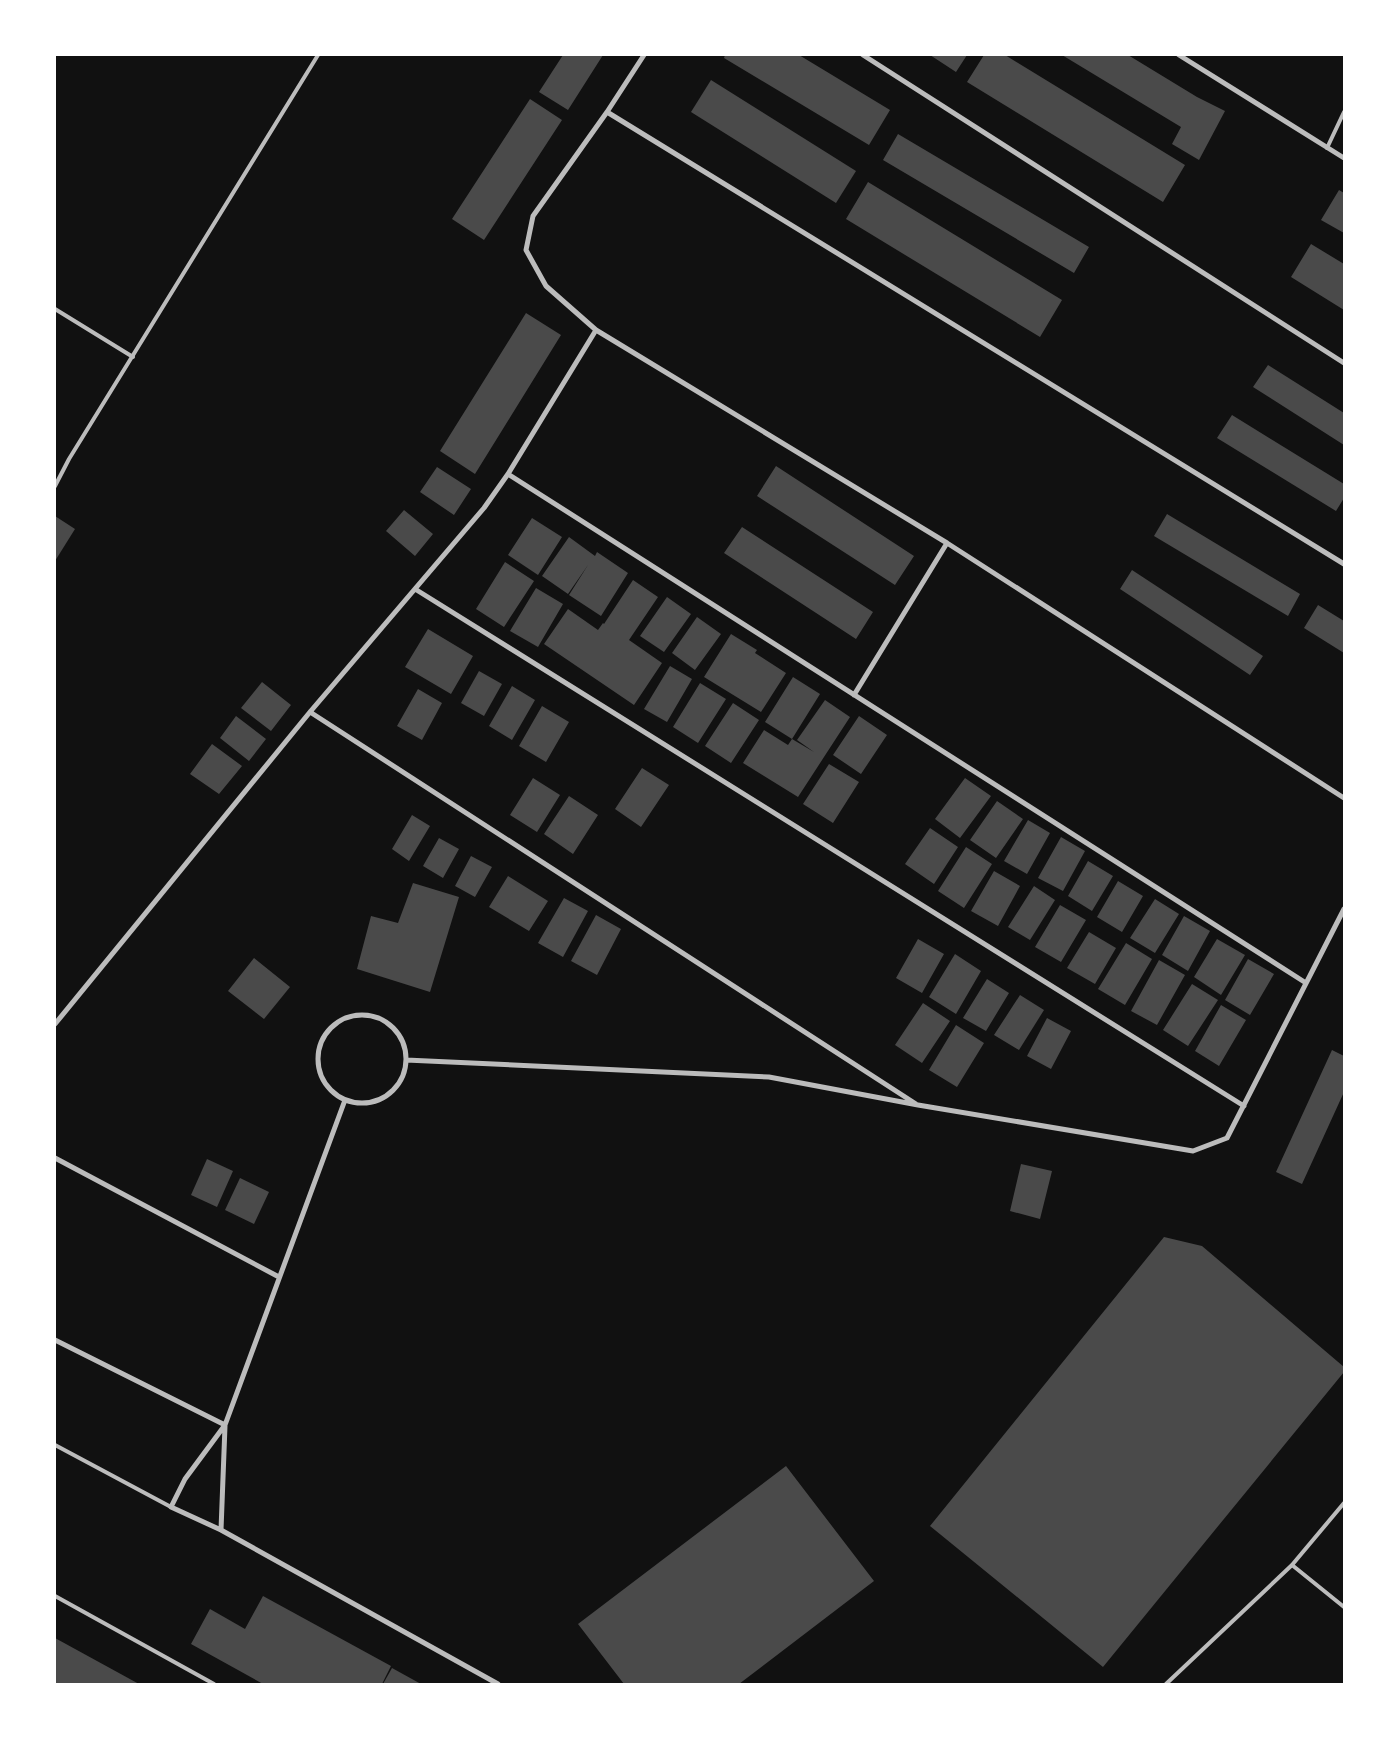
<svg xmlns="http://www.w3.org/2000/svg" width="1399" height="1739" font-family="'PT Sans',sans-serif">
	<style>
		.building { fill: #4a4a4a }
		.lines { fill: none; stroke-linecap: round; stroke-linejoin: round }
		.service { stroke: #bcbcbc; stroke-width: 4 }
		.minor { stroke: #bcbcbc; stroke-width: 5 }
	</style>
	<rect width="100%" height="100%" fill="#111"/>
	<!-- building -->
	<path class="building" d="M563 55H603L568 110 539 92Z
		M725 55H799L890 110 869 145 724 58Z
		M930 55H967L956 72Z
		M984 55H1005L1185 165 1163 202 967 82Z
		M1062 55H1128L1197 97 1225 111 1199 160 1172 144 1181 127Z
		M711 80 856 171 836 203 691 112Z
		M530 99 562 120 484 240 452 219Z
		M898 134 1089 247 1074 273 883 160Z
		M868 182 1062 300 1040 337 846 219Z
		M1339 190 1344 193V233L1321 220Z
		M1311 244 1344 264V310L1291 277Z
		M526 313 561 335 475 474 440 451Z
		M1268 365 1344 413V445L1253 387Z
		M1232 415 1344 484V498L1336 511 1217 438Z
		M776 466 914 556 895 585 757 496Z
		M437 467 471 489 454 515 420 492Z
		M404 510 433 534 415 556 386 531Z
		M1167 514 1300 594 1288 616 1154 536Z
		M55 516 75 529 55 561Z
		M532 518 562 537 538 575 508 555Z
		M742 527 873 612 856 639 724 553Z
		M569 537 595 556 597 552 628 573 601 616 569 595 588 565 568 594 542 576Z
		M505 562 534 581 504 627 476 609Z
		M1132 570 1263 656 1250 675 1120 589Z
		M633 580 658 597 629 640 662 663 634 705 544 644 568 609 598 630 603 623 604 624Z
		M536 588 563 604 538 647 510 631Z
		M667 597 691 614 664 652 640 636Z
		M1318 605 1344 621V653L1304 628Z
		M697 617 721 634 695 670 672 653Z
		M428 629 473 656 451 694 405 667Z
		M731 634 757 650 755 653 786 673 761 712 704 677Z
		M670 666 692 679 667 722 644 709Z
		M479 671 502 684 484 716 461 703Z
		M793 677 820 694 792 739 765 722Z
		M262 682 291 705 271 731 241 708Z
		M700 683 726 699 698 743 673 727Z
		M512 686 535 700 512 740 489 726Z
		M418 689 442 703 422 740 397 726Z
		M825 700 850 717 798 797 743 763 764 730 788 745 792 739 814 752 797 740Z
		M733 703 759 720 731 763 705 746Z
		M542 706 569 722 546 762 519 746Z
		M236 716 266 739 249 761 220 738Z
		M859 716 887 735 861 774 833 755Z
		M212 744 242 766 219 794 190 774Z
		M829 764 859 782 833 823 803 804Z
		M642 768 669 785 641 827 615 809Z
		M533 778 560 795 537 832 510 815Z
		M965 778 991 796 960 838 935 819Z
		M569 796 598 815 573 854 544 834Z
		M997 801 1023 819 996 858 970 840Z
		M412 815 430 826 409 861 392 849Z
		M1028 820 1050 833 1027 874 1004 861Z
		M930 828 958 847 934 884 905 864Z
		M1061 837 1085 851 1063 891 1038 878Z
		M439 838 459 849 443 878 423 866Z
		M966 847 992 864 964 908 938 891Z
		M471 856 492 867 475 897 455 886Z
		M1088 861 1113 876 1092 911 1068 896Z
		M994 871 1020 886 998 926 971 911Z
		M508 876 548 901 529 931 489 907Z
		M1118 881 1143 896 1122 932 1097 917Z
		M413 883 459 897 430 992 357 969 371 916 398 923Z
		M1034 886 1055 900 1030 940 1008 927Z
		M564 898 588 911 563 957 538 943Z
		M1155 899 1179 914 1155 953 1130 938Z
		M1060 905 1086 920 1061 962 1035 947Z
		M596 915 621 929 597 975 571 961Z
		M1184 916 1210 931 1188 971 1162 955Z
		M1089 932 1116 948 1095 984 1067 968Z
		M918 939 944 954 922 993 896 978Z
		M1217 939 1245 955 1221 995 1194 977Z
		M1126 943 1152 959 1125 1005 1098 989Z
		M955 954 981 971 956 1014 929 997Z
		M254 958 290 987 264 1019 228 991Z
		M1248 959 1274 974 1250 1015 1225 1000Z
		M1159 960 1185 975 1157 1025 1131 1011Z
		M987 979 1009 993 986 1031 963 1018Z
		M1192 984 1218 1000 1188 1046 1163 1030Z
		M1020 995 1044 1010 1019 1050 994 1035Z
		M923 1003 950 1021 922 1063 895 1045Z
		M1221 1005 1246 1020 1219 1066 1195 1051Z
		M1047 1018 1071 1031 1051 1069 1027 1056Z
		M956 1025 984 1043 957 1087 929 1070Z
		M1332 1050 1344 1056V1092L1302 1184 1276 1172Z
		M207 1159 233 1171 217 1207 191 1195Z
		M1021 1164 1052 1171 1040 1219 1010 1211Z
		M240 1178 269 1192 254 1224 225 1210Z
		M1164 1237 1202 1246 1344 1367V1372L1103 1667 930 1526Z
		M786 1466 874 1581 739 1684H624L578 1624Z
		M263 1596 391 1666 382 1684H263L191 1644 210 1609 245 1629Z
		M55 1638 139 1684H55Z
		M392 1668 421 1684H383Z"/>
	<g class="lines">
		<!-- service -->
		<path class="service" d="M1327 148 1344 112
			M55 309 133 357
			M55 486 69 459 318 55
			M55 1445 171 1507
			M1292 1565 1344 1607
			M55 1596 214 1684
			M1166 1684 1292 1565 1344 1503"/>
		<!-- minor -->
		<path class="minor" d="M644 55 607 112 533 216 526 250 546 286 596 330 947 543 1344 798
			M863 55 1344 363
			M1179 55 1344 158
			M607 112 1344 564
			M508 474 1306 983
			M415 589 1244 1106
			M854 695 947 543
			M310 712 916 1104
			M318 1059a44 44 0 1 1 88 0a44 44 0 1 1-88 0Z
			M55 1024 310 712 484 508 508 474 596 330
			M406 1060 769 1077 918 1105 1193 1151 1227 1138 1344 909
			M345 1100 225 1425 185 1479 171 1507 221 1530 498 1684
			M55 1158 279 1277
			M55 1340 225 1425
			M221 1530 225 1426"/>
	</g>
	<!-- border -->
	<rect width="1399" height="1739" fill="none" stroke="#ffffff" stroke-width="112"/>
</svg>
